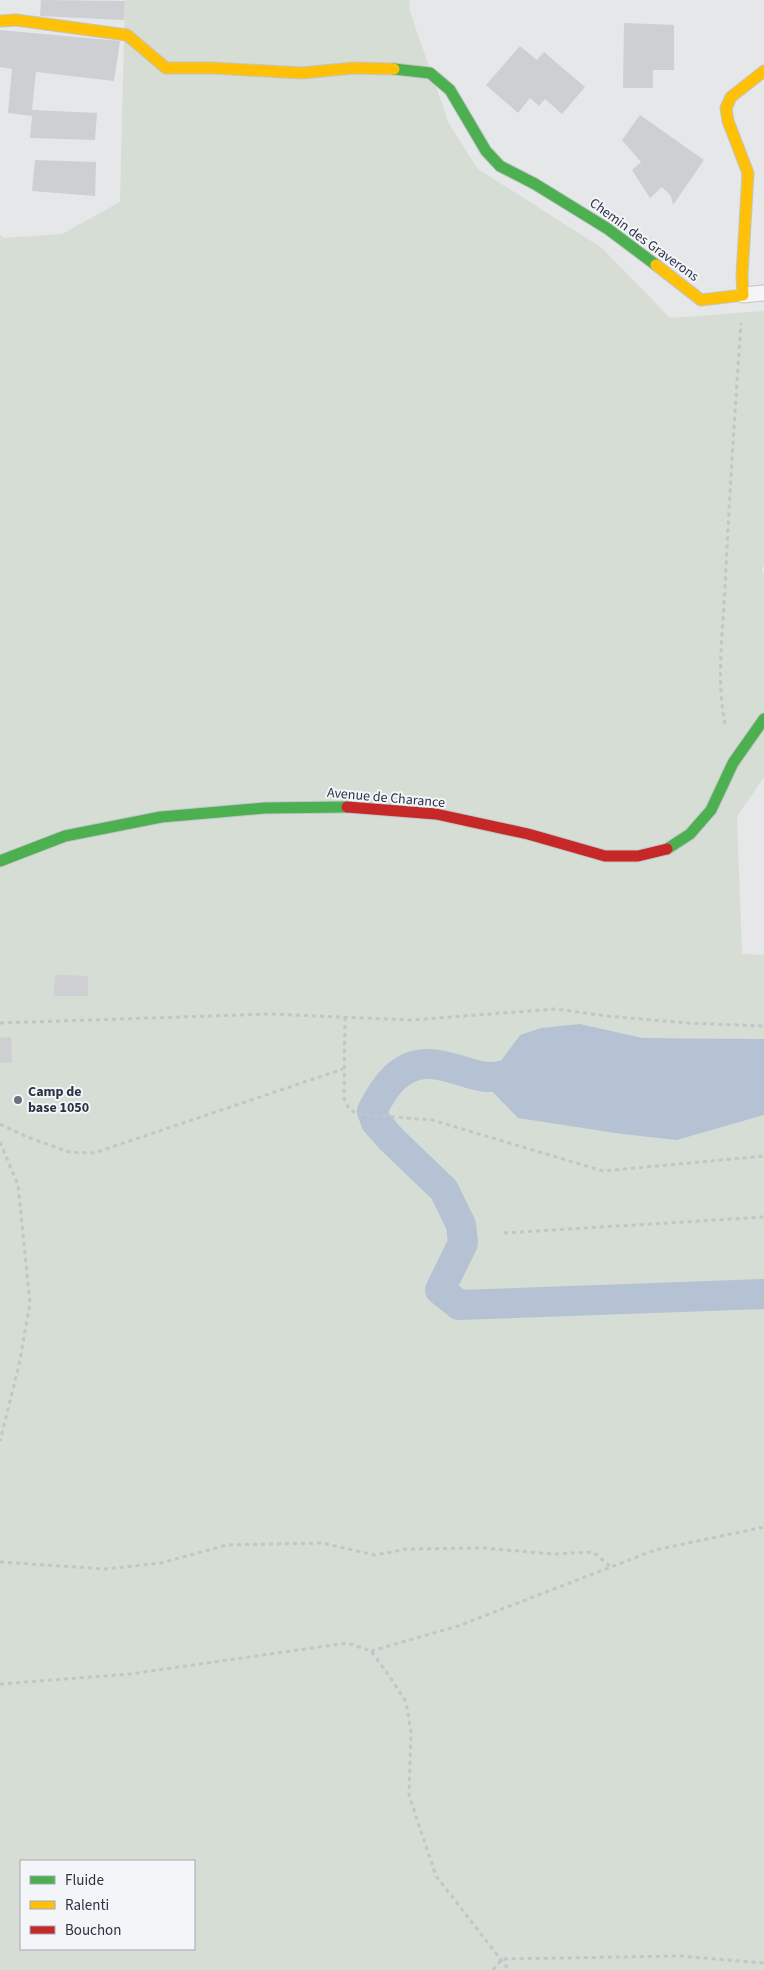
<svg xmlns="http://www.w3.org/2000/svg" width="764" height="1970" font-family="'Source Sans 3',sans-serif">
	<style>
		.green { fill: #d5ddd5; fill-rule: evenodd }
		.water { fill: #b4c2d4 }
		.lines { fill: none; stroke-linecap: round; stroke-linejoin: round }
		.canal { stroke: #b4c2d4; stroke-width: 30 }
		.building { fill: #cdcfd2 }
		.lane-casing { stroke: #c3c5c7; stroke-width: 17 }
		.fast-casing { stroke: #c3c5c7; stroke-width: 13 }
		.slow-casing { stroke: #c3c5c7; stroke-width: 13 }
		.jam-casing { stroke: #c3c5c7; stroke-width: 13 }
		.path { stroke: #c4c5c9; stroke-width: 3; stroke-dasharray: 4 4; stroke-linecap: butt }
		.lane { stroke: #f4f5f6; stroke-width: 15 }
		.fast { stroke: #4caf50; stroke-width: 11 }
		.slow { stroke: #ffc107; stroke-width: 11 }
		.jam { stroke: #c62828; stroke-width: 11 }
		.poi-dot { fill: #6c727e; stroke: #f3f5f8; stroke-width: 2 }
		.labels { text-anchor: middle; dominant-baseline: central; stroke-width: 4; stroke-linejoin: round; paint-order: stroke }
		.street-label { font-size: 14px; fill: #2b3344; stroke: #f3f5f8 }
		.poi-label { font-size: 14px; font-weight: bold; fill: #2b3344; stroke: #f3f5f8; text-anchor: start }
	</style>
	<rect width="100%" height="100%" fill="#e5e7e9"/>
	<!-- green -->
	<path class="green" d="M125 0H409L410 12 449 124 478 169 602 248 670 318 764 311V564L762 571 764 574V777L737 817 742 954 764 955V1039L643 1038 580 1024 520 1035 489 1077 486 1085 677 1140 764 1115V1970H0V235L4 238 62 234 120 202ZM21 1861H194V1949H21Z"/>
	<!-- water -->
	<path class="water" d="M580 1024 643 1038 764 1039V1115L677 1140 622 1134 518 1118 486 1085 489 1077 520 1035 541 1028Z"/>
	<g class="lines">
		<!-- canal -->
		<path class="canal" d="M529 1068C517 1071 500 1078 487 1077 468 1075 450 1065 431 1064 400 1062 384 1087 372 1111L376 1122 391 1139 444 1190 461 1225 463 1243 440 1290 459 1305 764 1294"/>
	</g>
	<!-- building -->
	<path class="building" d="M41 0 125 1 124 20 40 16Z
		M624 23 674 25V70H653V88H623Z
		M0 30 120 41 114 81 36 72 32 110 97 113 95 140 30 138 32 116 8 113 12 69 0 67Z
		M520 46 537 60 544 52 585 87 562 114 545 99 539 106 530 98 518 113 486 85Z
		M640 115 704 160 673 205 671 196 662 187 650 198 632 170 641 162 622 140Z
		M35 160 96 162 95 196 32 191Z
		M55 975 88 976V996H54Z
		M11 1037 12 1062 0 1063V1038Z"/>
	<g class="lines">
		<!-- lane casing -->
		<g class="lane-casing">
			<path id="lane" d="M743 295 764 293"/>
		</g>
		<!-- fast casing -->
		<g class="fast-casing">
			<path id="fast" d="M394 69 430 73 450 90 486 151 500 166 535 184 608 229 656 265
				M667 849 690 834 711 810 733 763 764 719
				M0 861 65 836 161 817 265 808 347 807"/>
		</g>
		<!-- slow casing -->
		<g class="slow-casing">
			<path id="slow" d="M0 21 16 20 127 35 166 68H213L302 73 353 68 394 69
				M656 265 701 300 743 295 742 276 748 173 728 121 726 108 731 97 764 71"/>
		</g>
		<!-- jam casing -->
		<g class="jam-casing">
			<path id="jam" d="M347 807 436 814 528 834 605 856H638L667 849"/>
		</g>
		<!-- path -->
		<path class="path" d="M725 724C716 680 723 632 725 588 729 500 735 412 741 323
			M345 1017 344 1097C346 1106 349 1110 358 1114L432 1120 603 1171 764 1156
			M0 1023 270 1014 411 1020 556 1009 606 1016 687 1023 764 1026
			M0 1124 27 1137 69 1152 94 1153 343 1069
			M0 1142 18 1185 30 1303 19 1365 0 1441
			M504 1233 764 1217
			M0 1562 105 1569 161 1563 227 1545 322 1543 375 1555 407 1549 483 1548 553 1554 593 1552 611 1567
			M371 1651 458 1626 655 1550 764 1527
			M0 1684 130 1674 347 1643 371 1651 390 1677 406 1702 411 1732 409 1795 436 1876 509 1970
			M493 1970 502 1959 680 1956 764 1963"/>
		<!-- lane -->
		<use href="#lane" class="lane"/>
		<!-- fast -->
		<use href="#fast" class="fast"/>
		<!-- slow -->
		<use href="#slow" class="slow"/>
		<!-- jam -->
		<use href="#jam" class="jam"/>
	</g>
	<!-- markers -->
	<circle class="poi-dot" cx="18" cy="1100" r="5"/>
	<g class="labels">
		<!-- street labels -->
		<g class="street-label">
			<text transform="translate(644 240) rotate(36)">Chemin des Graverons</text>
			<text transform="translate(386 798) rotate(5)">Avenue de Charance</text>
		</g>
		<!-- poi labels -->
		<g class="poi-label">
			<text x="28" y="1092">Camp de<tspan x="28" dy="16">base 1050</tspan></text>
		</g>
	</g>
	<!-- legend -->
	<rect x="20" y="1860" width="175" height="90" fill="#f3f5f8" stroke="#a3a7b0"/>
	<rect x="30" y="1876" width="25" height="8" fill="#4caf50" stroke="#a3a7b0"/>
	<text x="65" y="1885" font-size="15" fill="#2b3344">Fluide</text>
	<rect x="30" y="1901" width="25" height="8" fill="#ffc107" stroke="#a3a7b0"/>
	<text x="65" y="1910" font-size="15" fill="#2b3344">Ralenti</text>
	<rect x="30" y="1926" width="25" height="8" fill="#c62828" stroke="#a3a7b0"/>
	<text x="65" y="1935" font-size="15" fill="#2b3344">Bouchon</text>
</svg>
